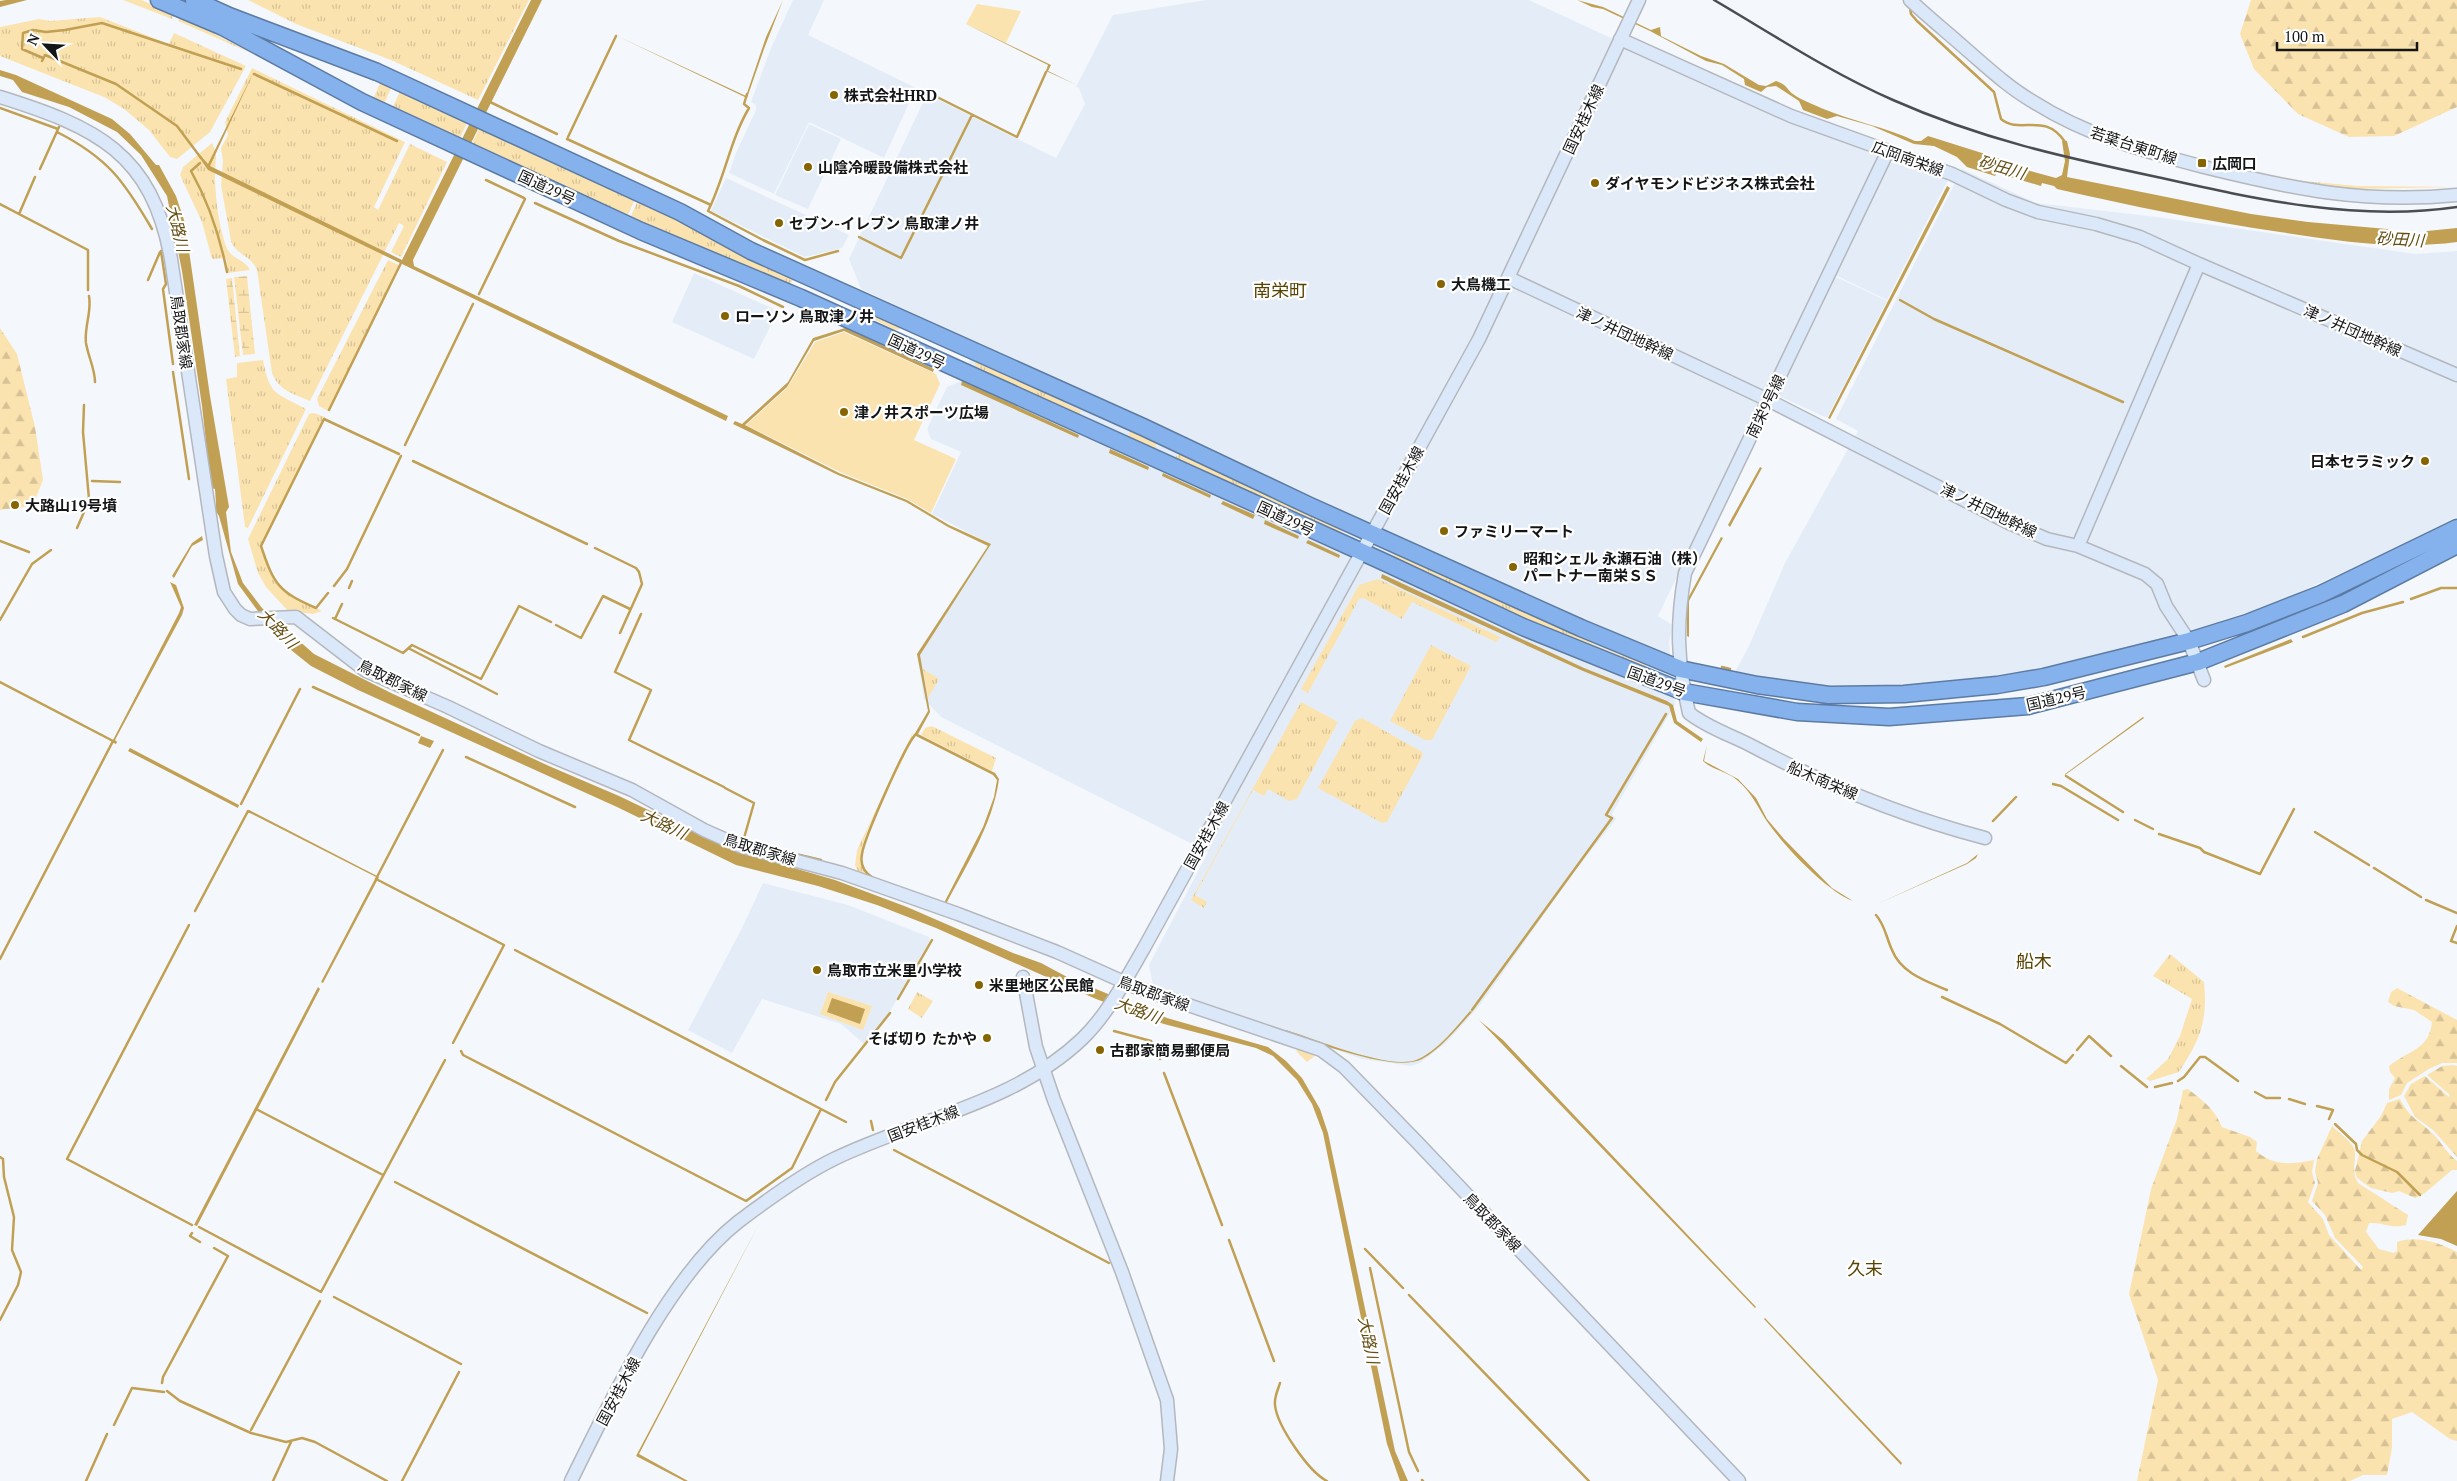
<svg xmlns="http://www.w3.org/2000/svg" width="2457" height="1481" font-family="'PT Serif','Noto Sans JP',serif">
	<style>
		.built { fill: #e4edf7 }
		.grass { fill: url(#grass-tufts) }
		.forest { fill: url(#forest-firs) }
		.wetland { fill: url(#wetland-marsh) }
		.green { fill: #fbe3af }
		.water { fill: #c1a053 }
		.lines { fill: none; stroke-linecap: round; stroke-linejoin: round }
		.stream { stroke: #c1a053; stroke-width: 2.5 }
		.secondary-casing { stroke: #b4b7bc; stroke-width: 15 }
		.highway-casing { stroke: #5d7ba2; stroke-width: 19 }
		.secondary { stroke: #dae8fa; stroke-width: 12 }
		.highway { stroke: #85b2ed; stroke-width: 16 }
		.rail { stroke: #4b4d50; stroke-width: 2.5 }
		.poi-dot { fill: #866500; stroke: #fff; stroke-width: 2 }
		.labels { text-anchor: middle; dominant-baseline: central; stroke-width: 4.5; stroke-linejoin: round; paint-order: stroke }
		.poi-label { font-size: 15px; font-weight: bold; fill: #141517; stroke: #fff; text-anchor: start }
		.street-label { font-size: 15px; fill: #141517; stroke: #fff }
		.water-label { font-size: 16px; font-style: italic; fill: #654d12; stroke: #fff }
		.quarter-label { font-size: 18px; fill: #594302; stroke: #fff }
	</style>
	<defs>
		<pattern id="grass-tufts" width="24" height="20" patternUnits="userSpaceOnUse" patternTransform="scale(1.25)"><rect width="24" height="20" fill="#fbe3af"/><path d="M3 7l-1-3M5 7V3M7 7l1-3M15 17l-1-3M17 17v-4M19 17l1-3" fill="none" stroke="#d6c296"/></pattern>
		<pattern id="forest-firs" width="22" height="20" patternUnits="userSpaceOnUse" patternTransform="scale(1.25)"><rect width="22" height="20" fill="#fbe3af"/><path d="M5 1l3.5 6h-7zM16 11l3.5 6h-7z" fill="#d6c296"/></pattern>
		<pattern id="wetland-marsh" width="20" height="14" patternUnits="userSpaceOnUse" patternTransform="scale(1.25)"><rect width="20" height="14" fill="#fbe3af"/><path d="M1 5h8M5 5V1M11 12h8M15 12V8" fill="none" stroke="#d6c296"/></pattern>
	</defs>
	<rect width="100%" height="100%" fill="#f4f8fd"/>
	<!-- built -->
	<path class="built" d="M793 0H824L808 35 916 88 884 158 809 122 774 194 729 173 736 153 756 110V105L751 102 771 48Z
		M1206 0H1529L1749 102 1875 152 1878 159 1658 616 1673 625 1669 642 1675 704 1612 814 1616 819 1577 868 1480 1005 1448 1041 1420 1063 1411 1066 1362 1059 1153 986 1149 965 1208 852 941 717 924 699 917 654 989 543 932 514 961 452 931 439 927 429 947 387 961 381 977 343 861 289 849 259 927 94 1056 158 1085 104 1079 88 1076 87 1113 15Z
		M809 124 841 139 808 209 775 195Z
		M1896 162 1948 180 1887 300 1835 275 1889 164Z
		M1962 169 2036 203 2157 217 2415 254 2457 251V517L2374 558 2272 605 2146 644 2064 666 1956 685 1889 688 1815 687 1734 674 1748 648 1785 563 1858 431 1836 419Z
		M726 178 849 235 842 248 805 257 711 211Z
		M694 273 778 311 754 359 672 322Z
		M1834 276 1887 301 1827 418 1781 397 1778 390Z
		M763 883 848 905 929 937 930 941 889 1013 864 1044 841 1024 762 999 732 1053 688 1030 742 928Z"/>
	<!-- grass -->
	<path class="grass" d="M123 0H141L175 13 172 19Z
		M248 0H529L478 100 391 60 296 24Z
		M180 16 253 54 178 21Z
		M100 17 169 44 174 33 246 66 210 132 177 159 170 157 149 130 124 109 104 97 0 56V27L39 19 50 21Z
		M252 68 405 142 374 207 378 210 410 144 447 162 401 257 391 252 404 226 399 223 310 401C294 394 279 391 272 373L257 270C252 256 236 255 231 241L221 185 223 161 221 148 228 135 225 122Z
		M381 81 392 86 383 106 372 101Z
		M401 89 469 119 458 142 392 109Z
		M480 127 636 197 627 217 471 146Z
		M212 143C219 155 214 168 215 181 216 201 219 227 226 246 230 259 245 259 250 270L228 273 226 258 212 259 202 222 180 175 183 167Z
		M2274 175 2303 181 2358 186 2457 187 2356 189 2318 185Z
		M639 198 759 264 793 280 790 284 753 268 750 270 630 218Z
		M388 260 399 265 328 411 319 406 317 399Z
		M857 304 900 326V329L895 330 854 309Z
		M977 359 1081 411 1078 417 1035 398 976 366 974 361Z
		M263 360C270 396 275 392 306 409L248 528 245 527 226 379 237 377V363Z
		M314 413 325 417 261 546C277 596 280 588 322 611L313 614 288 611 266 587 258 573 248 539 309 414Z
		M1132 427 1156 441V449L1153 450 1127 438Z
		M1183 452 1341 530 1338 537 1205 476 1175 457Z
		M1395 551 1550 621 1597 646 1646 665 1645 669 1563 638 1393 556Z
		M1378 579 1500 637 1496 642 1412 602 1402 619 1363 598 1359 599 1308 693 1301 689 1359 585Z
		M1431 645 1471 666 1432 740H1425L1390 721Z
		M923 669 939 679 928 698Z
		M1301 702 1338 722 1297 799 1289 801 1268 789 1264 796 1253 790 1195 895 1207 902 1204 908 1191 900Z
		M1362 718 1422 752 1423 755 1387 822 1382 823 1318 788 1355 721Z
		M932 726 996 758 992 771 921 735 925 728Z
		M913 732C906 765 858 830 861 861 862 868 866 872 871 877L858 872 855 865 857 850Z
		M2170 954 2204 982C2208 1021 2200 1040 2179 1072L2150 1081 2146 1079 2168 1059 2180 1036 2192 999 2153 976Z
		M917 992 933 1001 922 1018 908 1009Z
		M1298 1049 1316 1055 1307 1062 1296 1051Z"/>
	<!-- forest -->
	<path class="forest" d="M2251 0H2457V107L2394 136 2349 137 2298 114 2254 69 2240 34Z
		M0 328 17 354 35 427 43 480 35 500 24 507 0 510Z
		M2397 988 2457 1020V1063H2442L2429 1069 2407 1083 2401 1095 2389 1100V1089L2395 1078 2390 1072 2389 1066C2409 1050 2429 1050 2432 1022L2414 1010 2394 1006 2388 1002 2391 992Z
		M2453 1065 2457 1066V1157L2433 1130 2415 1117 2404 1096 2411 1084 2425 1076 2449 1097 2450 1095 2427 1075 2442 1066Z
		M2188 1089C2203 1101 2214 1108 2222 1127L2250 1137 2257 1142 2256 1151C2275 1167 2291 1164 2314 1160L2312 1172 2315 1183 2308 1202 2323 1219 2329 1235 2361 1270 2363 1267 2335 1238 2325 1215 2312 1201 2318 1183 2315 1171 2317 1159 2332 1126C2338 1132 2347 1138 2352 1145 2360 1155 2349 1168 2358 1183L2408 1215 2406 1225C2389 1229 2385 1222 2369 1223L2366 1232 2379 1249 2394 1253 2397 1251V1242C2416 1235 2440 1243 2457 1252V1441L2450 1439 2412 1412 2392 1419V1448L2387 1475H2363L2350 1481H2137L2158 1380 2129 1294 2151 1189 2177 1119 2183 1090Z
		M2400 1099C2411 1121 2422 1121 2436 1137 2443 1145 2448 1154 2457 1161V1170H2452L2425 1193 2415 1198 2399 1191 2392 1193 2371 1188 2357 1178 2355 1171 2362 1141 2381 1116 2387 1103Z"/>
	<!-- wetland -->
	<path class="wetland" d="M247 276 255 354 243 355 234 277Z
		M232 278 240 356 235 357 226 279Z"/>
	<!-- green -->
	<path class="green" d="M977 4 1021 11 1006 43 966 24Z
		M844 332 936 374 940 384 914 440 956 459 931 513 907 499 840 472 746 425 787 388 815 342Z
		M828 992 872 1006 863 1030 820 1014Z"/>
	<!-- water -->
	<path class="water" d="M6 0H27L0 7V1Z
		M531 0H542L413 260 414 266 728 416 726 421 239 185 208 170 199 157 201 156 208 164 255 69 210 166 402 260Z
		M783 0 764 49 747 98 615 35 746 96 766 37Z
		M1577 0 1603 7 1651 30 1660 27 1661 36 1701 56 1724 64 1759 85 1766 86 1776 81C1789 86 1785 88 1793 94 1801 100 1813 104 1821 108 1852 121 1885 127 1915 141H1921L1928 136 2001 159V163L2056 178 2062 175 2065 161 2062 141H2067L2070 154 2067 177 2251 214 2308 222 2387 229 2402 237 2420 238 2427 231 2457 228V242C2398 250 2338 241 2280 232 2205 221 2131 206 2057 189L2054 186 2042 183 2041 186 1997 173 1995 176 1967 167 1957 157 1934 146 1914 144 1872 126 1837 116 1827 119 1803 110 1799 101 1776 86 1767 87 1761 92 1745 85 1744 79 1722 65 1706 61 1650 31 1603 9 1592 7Z
		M966 24 1051 65 1048 71 1077 85 1046 71 1048 65Z
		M0 70 16 75 112 119 130 134 156 165H159L176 196 185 223 210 396 229 507 226 512 231 552 243 583 262 608 314 654 391 693 549 766 619 796 732 850 835 880 907 907 1013 953 1041 963 1069 978 1167 1018 1268 1047 1286 1061 1302 1078 1320 1109 1328 1133 1395 1451 1408 1481H1400L1387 1444 1323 1133 1312 1104 1297 1080 1273 1056 1256 1048 1164 1024 1096 999 936 928 877 905 818 886 736 865 617 807 358 690 311 666 286 646 268 625 238 584 219 516 217 513 213 514 216 504 215 489 211 488 202 406 182 271 167 196 141 155 117 132 69 107 22 92 13 80 0 76Z
		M1947 186 1950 188 1830 419 1828 418Z
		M845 328 934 369 933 372 844 331 814 341 787 387 745 425 839 473 907 500 949 525 991 544 920 655 930 712 918 734 995 773 999 779C993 824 967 864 946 904L944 903 983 827 994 797 997 780 993 775 914 735 928 711 917 654 988 546 948 527 906 502 838 475 733 424 735 421 742 424 788 382 813 338Z
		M962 381 1079 435 1078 438 961 385Z
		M1110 449 1149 467 1148 470 1109 453Z
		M1760 467 1762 468 1730 527 1728 525Z
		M1163 473 1211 495 1210 498 1162 476Z
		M1223 501 1255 515 1253 519 1221 504Z
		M1265 520 1299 536 1298 539 1264 524Z
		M202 536 203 540 192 546 174 578 172 576 192 543Z
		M1721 537 1723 538 1689 601V637L1687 636V600Z
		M1308 540 1340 555 1339 558 1306 543Z
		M1382 574 1584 668 1667 701 1673 705 1677 721 1703 739 1701 742 1674 723 1669 706 1583 671 1405 590 1381 578Z
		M170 582 176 585 184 608 182 615 115 740 117 742 116 744 112 742 179 613 181 607Z
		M2291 639 2293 642 2225 668 2224 666Z
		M2143 717 2144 718 2065 775V774Z
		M421 736 434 741 430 748 418 743Z
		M1707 745 1704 761 1738 779 1756 798 1767 819 1784 839 1832 888 1853 901C1826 891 1782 844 1766 820 1756 804 1752 793 1737 780 1727 771 1712 770 1703 761Z
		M130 748 239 805 238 808 128 751Z
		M249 810 379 877 323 983 321 982 376 877 248 812Z
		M1978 854 1976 858 1967 864 1875 905 1967 863Z
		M318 987 320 989 197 1226 194 1225Z
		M832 998 865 1009 860 1024 827 1012Z
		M1470 1011 1472 1012C1457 1028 1441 1049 1422 1059 1393 1074 1309 1039 1278 1030H1286C1315 1039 1389 1070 1416 1060 1437 1052 1456 1027 1470 1011Z
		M1479 1020 1503 1040 1756 1307 1755 1308Z
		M2457 1191V1246L2441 1239 2418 1235Z
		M760 1222 639 1454 688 1481H684L636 1456Z
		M1765 1318 1902 1463 1901 1465 1764 1319Z"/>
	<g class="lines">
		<!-- stream -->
		<path class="stream" d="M1910 8 1911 14 1917 21 1994 92 2001 119C2020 135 2045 111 2065 142
			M43 58 22 49 23 33 33 30 46 32 65 30 102 23 241 69
			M42 61 45 55 116 84 177 126 201 158
			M254 74 397 141
			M747 94 744 104 749 108C730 140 725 177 708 211L763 240 805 260 838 251
			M931 94 1017 137 1046 72
			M488 101 557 134
			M0 108 58 129
			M57 132C108 158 124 181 152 229
			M568 137 616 36
			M567 139 711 205
			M200 163 191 171C209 203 220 237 227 272
			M40 169 59 127
			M486 180 524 198
			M535 203 619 241 739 286 783 307
			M0 204 88 250V290
			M19 214 35 177
			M859 237 901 258 972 115
			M161 251 166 284 163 289 173 364
			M148 280 160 252
			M479 294 525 199
			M89 296C92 312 84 327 86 343 88 356 95 369 95 382
			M1900 300 1934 319 2123 402
			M173 372 189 479
			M84 405 83 432 89 499
			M329 410 401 263
			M324 419 261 546C274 585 279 592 316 608L328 593
			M324 419 399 454
			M405 445 473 304
			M413 461 587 544
			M92 481 120 482
			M77 528 88 503
			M0 541 29 552
			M595 548 636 568 639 572 642 584 620 633
			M334 586 347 569 401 456
			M349 588 352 581
			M2411 599 2441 588H2457
			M641 614 615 672 651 690 629 740 724 787
			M333 618 403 653 412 645 481 679 519 606 551 622
			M335 619 342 604
			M0 620 32 564 51 550
			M556 625 581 638 603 596 630 609
			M2303 637 2362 613 2403 602
			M410 649 497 694
			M1722 667 1730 669
			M0 682 115 742
			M313 687 419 735
			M466 757 575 807
			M2066 776 2123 812
			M2053 784 2061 786 2118 820
			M725 788 754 803 744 838
			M241 804 300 689
			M2135 820 2153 829
			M1993 821 2016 797
			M2315 832 2369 865
			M2159 834 2200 848 2204 852 2260 874 2294 809
			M779 850 821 860
			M2374 868 2421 897
			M377 877 443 750
			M872 877C864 872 860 864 862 854 864 838 906 743 916 734
			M376 879 504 945 453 1043
			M2426 900 2457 913
			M195 911 248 811 250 812
			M1876 915C1885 925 1886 937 1892 950 1901 973 1926 981 1947 990
			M189 925 67 1159 192 1225
			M2457 926 2451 941 2457 943
			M515 950 846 1122
			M0 959 113 741
			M1942 997 2000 1024 2066 1063 2073 1055
			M898 999 932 940
			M1472 1010 1612 818 1606 815 1666 714
			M1114 1031 1151 1041 1160 1059
			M2077 1050 2089 1036 2111 1056
			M461 1051 463 1055 746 1201 792 1168 821 1109
			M2121 1066 2147 1087
			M1164 1073 1222 1225
			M2178 1081 2184 1077 2200 1057H2205L2238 1081
			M2155 1087 2172 1083
			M2255 1092 2266 1098H2280
			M2289 1099 2305 1104
			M826 1100 835 1082 890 1013
			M2317 1106 2333 1110 2329 1119
			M256 1109 383 1175
			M871 1121 873 1130
			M2335 1124 2356 1144 2357 1150 2362 1155 2397 1172 2420 1195
			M894 1150 1109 1263
			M0 1157 3 1159 4 1177 14 1217 12 1250 21 1272 18 1285 0 1320
			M395 1182 647 1313
			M199 1227 321 1292 445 1060
			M192 1233 190 1236 200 1242
			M1229 1240 1274 1361
			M1365 1249 1403 1288
			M1370 1268 1409 1452 1418 1471
			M1409 1295 1589 1481
			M334 1297 461 1364
			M162 1383 163 1377 228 1256 214 1248
			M1280 1383C1278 1390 1274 1397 1275 1405 1277 1426 1309 1472 1327 1481
			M167 1391 180 1401 251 1433 286 1442 302 1438 315 1442 387 1481
			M114 1425 132 1388 164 1392
			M251 1430 320 1301
			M1422 1480 1423 1481
			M86 1481 107 1434
			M273 1481 291 1442
			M402 1481 459 1372"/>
		<!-- secondary casing -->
		<g class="secondary-casing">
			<path id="secondary" d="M1910 0C1928 17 1948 33 1967 50 1988 68 2008 87 2032 101 2085 135 2143 151 2204 167 2293 189 2364 204 2457 195
				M1620 39 1791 116 1952 174 2006 200 2038 212 2096 224 2140 237 2199 264
				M0 97C96 127 152 153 171 259L216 556 224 592 235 609 241 615 250 619 296 617 366 671 448 707 539 751 632 790 704 830 740 846 842 873 958 914 1057 952 1135 987 1321 1050 1344 1067 1416 1141 1739 1481
				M1888 151 1685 573C1676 624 1677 661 1689 713 1708 728 1731 735 1752 746 1826 785 1905 817 1985 838
				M1509 278 1768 400 2009 523 2047 539 2078 546 2199 264 2457 375
				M2078 546 2145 574 2157 584 2166 606 2189 641 2204 680
				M1023 977 1036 1047 1054 1100 1122 1272 1167 1400 1171 1449 1167 1481
				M571 1481C610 1402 668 1277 738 1222 767 1200 801 1175 834 1159 916 1119 1014 1104 1082 1039 1108 1014 1126 979 1144 948L1479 339 1639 0"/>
		</g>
		<!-- highway casing -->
		<g class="highway-casing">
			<path id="highway" d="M159 0 223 27 362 102 641 231 801 298 1384 562 1523 627 1684 692 1797 712 1889 717 2028 706 2198 662 2343 604 2457 545
				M194 0 229 16 377 72 680 212 751 251 1143 427 1310 506 1581 628 1680 669 1757 685 1829 695 1904 694 1997 685 2044 677 2189 641 2247 623 2321 594 2457 528"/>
		</g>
		<!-- secondary -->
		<use href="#secondary" class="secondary"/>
		<!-- highway -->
		<use href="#highway" class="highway"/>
		<!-- rail -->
		<path class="rail" d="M1714 0C1772 34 1831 73 1893 100 1981 139 2063 157 2157 177 2255 199 2356 222 2457 207"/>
	</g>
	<!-- markers -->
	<g class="poi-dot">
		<circle cx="834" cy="95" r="5"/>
		<rect x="2197" y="158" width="10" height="10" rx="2.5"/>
		<circle cx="808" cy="167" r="5"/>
		<circle cx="1595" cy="183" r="5"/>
		<circle cx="779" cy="223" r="5"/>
		<circle cx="1441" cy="284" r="5"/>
		<circle cx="725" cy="316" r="5"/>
		<circle cx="844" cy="412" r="5"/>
		<circle cx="2425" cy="461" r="5"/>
		<circle cx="15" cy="505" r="5"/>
		<circle cx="1444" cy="531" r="5"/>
		<circle cx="1513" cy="567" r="5"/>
		<circle cx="817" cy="970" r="5"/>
		<circle cx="979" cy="985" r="5"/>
		<circle cx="987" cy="1038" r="5"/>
		<circle cx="1100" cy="1050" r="5"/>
	</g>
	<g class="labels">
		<!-- poi labels -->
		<g class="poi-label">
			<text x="844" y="95">株式会社HRD</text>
			<text x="2212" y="163">広岡口</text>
			<text x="818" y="167">山陰冷暖設備株式会社</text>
			<text x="1605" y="183">ダイヤモンドビジネス株式会社</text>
			<text x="789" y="223">セブン-イレブン 鳥取津ノ井</text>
			<text x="1451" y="284">大鳥機工</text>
			<text x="735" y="316">ローソン 鳥取津ノ井</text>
			<text x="854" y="412">津ノ井スポーツ広場</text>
			<text x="2415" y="461" text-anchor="end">日本セラミック</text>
			<text x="25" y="505">大路山19号墳</text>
			<text x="1454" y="531">ファミリーマート</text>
			<text x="1523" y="558">昭和シェル 永瀬石油（株）<tspan x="1523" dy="17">パートナー南栄ＳＳ</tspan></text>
			<text x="827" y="970">鳥取市立米里小学校</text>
			<text x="989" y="985">米里地区公民館</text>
			<text x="977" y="1038" text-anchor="end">そば切り たかや</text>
			<text x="1110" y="1050">古郡家簡易郵便局</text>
		</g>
		<!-- street labels -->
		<g class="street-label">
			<text transform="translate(1583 119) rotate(-65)">国安桂木線</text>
			<text transform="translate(2134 145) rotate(18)">若葉台東町線</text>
			<text transform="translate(1908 158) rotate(20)">広岡南栄線</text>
			<text transform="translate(547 187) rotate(25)">国道29号</text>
			<text transform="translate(2353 330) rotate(24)">津ノ井団地幹線</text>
			<text transform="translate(182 332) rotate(82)">鳥取郡家線</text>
			<text transform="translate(1625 333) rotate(25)">津ノ井団地幹線</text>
			<text transform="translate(917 351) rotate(25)">国道29号</text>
			<text transform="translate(1765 406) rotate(-64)">南栄9号線</text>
			<text transform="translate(1401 480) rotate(-61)">国安桂木線</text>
			<text transform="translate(1989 510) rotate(26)">津ノ井団地幹線</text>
			<text transform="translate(1286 518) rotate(25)">国道29号</text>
			<text transform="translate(393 680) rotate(26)">鳥取郡家線</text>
			<text transform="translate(1657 681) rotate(20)">国道29号</text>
			<text transform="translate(2056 698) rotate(-13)">国道29号</text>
			<text transform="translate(1823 780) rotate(23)">船木南栄線</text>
			<text transform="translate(1206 835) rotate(-61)">国安桂木線</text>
			<text transform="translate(760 849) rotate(17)">鳥取郡家線</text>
			<text transform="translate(1154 993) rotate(20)">鳥取郡家線</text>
			<text transform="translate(923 1123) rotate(-21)">国安桂木線</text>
			<text transform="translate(1493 1222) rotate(46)">鳥取郡家線</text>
			<text transform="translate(618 1391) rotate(-62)">国安桂木線</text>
		</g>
		<!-- water labels -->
		<g class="water-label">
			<text transform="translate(2002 167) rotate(16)">砂田川</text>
			<text transform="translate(178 228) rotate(76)">大路川</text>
			<text transform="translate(2400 239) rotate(3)">砂田川</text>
			<text transform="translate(278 628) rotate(46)">大路川</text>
			<text transform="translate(664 824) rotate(25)">大路川</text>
			<text transform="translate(1138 1010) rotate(20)">大路川</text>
			<text transform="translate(1369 1340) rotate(78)">大路川</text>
		</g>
		<!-- quarter labels -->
		<g class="quarter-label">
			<text x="1280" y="290">南栄町</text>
			<text x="2034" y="961">船木</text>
			<text x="1865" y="1268">久末</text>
		</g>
	</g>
	<!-- north arrow -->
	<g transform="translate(45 45) rotate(295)" stroke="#ffffff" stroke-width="4" paint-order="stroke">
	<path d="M0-4L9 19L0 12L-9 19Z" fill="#141517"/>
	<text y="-8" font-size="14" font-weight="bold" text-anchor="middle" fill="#141517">N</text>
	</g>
	<!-- scale -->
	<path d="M2277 42v8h140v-8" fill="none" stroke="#141517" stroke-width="2.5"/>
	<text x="2284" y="42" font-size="15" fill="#141517" stroke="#ffffff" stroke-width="4" paint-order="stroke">100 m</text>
</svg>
